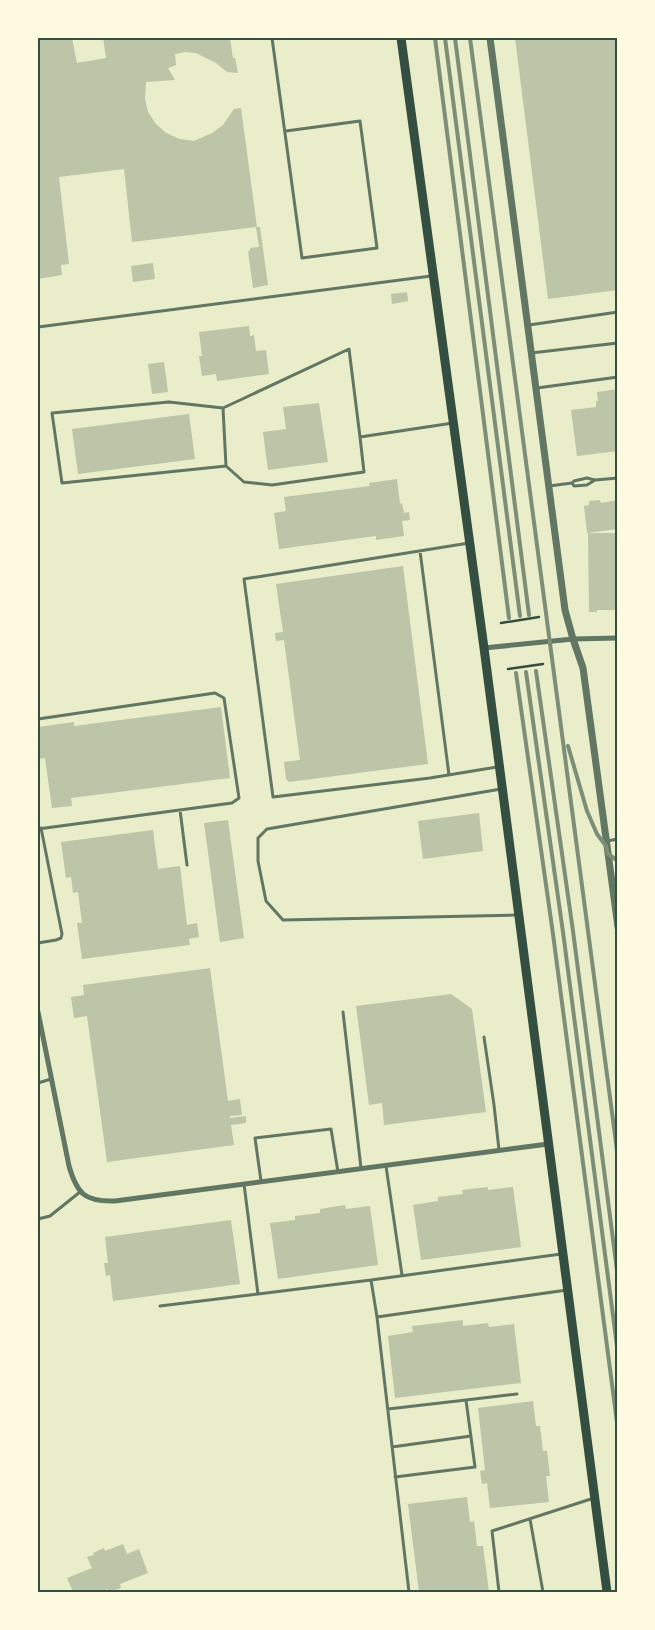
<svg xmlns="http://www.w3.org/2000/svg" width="655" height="1630" font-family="Barlow,sans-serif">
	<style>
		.building { fill: #bcc5a7 }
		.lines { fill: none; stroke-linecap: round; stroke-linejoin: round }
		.path { stroke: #344e41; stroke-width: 2.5 }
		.service { stroke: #617663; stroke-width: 3 }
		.minor { stroke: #617663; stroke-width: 5 }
		.tertiary { stroke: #617663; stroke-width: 7 }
		.primary { stroke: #344e41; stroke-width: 9 }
		.rail { stroke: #7c8e77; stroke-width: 4 }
		.neatline { fill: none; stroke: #344e41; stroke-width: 2 }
	</style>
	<rect width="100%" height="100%" fill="#e9edc9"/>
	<!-- building -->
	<path class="building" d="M38 38H72L77 63 106 58 103 38H230L233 58H235L238 73 227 72 216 63 196 53 185 52 175 54 176 65 168 68 175 80 146 82 145 99 148 112 156 124 166 133 180 139 194 141 212 133 223 125 234 109 241 108 257 227 132 242 124 169 59 177 69 264 61 265 62 275 38 279Z
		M515 38H618V290L548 299Z
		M256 227H260L268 285 253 288 248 251H250V248L259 247Z
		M153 263 155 279 133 282 131 266Z
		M407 292 408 301 392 304 391 294Z
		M249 326 250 336 254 335 256 351 266 350 269 374 217 381 216 374 202 376 199 356H202L199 332Z
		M164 362 168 392 152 394 148 364Z
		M618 389V451L577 456 571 410 596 407V401H598L597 392Z
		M319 403 328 462 268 470 263 432 286 429 283 407Z
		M189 414 195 459 78 474 72 429Z
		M397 479 400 504 402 503 404 513 409 512 410 520 402 521 404 536 376 540V536L279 549 274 513 286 511 284 497 370 486 369 483Z
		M600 500 601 503 618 500V529L587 533 584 506 589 505V501Z
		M588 533H618V610H597V612H589Z
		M403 566 428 764 289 782 286 779 284 762 300 760 284 640 276 641 275 633 283 632 276 584Z
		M221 707 230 778 71 798 72 806 52 808 45 758 38 759V727L74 722V726Z
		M479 813 483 851 423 859 418 821Z
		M228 820 244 938 220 942 204 823Z
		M153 830 158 869 180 866 187 925 197 923 199 937 189 939 190 945 82 959 77 923H82L78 892 73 893 71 877 66 878 61 842Z
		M210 968 228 1101 240 1099 242 1115 230 1116V1118L246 1116V1123L231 1125 234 1145 107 1162 87 1016 74 1018 71 997 84 995 83 985Z
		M451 994 472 1009 486 1112 384 1125 382 1103 369 1105 356 1006Z
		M488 1187V1190L513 1187 521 1247 421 1260 413 1205 438 1201V1197L463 1194 462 1190Z
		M345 1205 346 1209 370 1206 378 1265 278 1279 270 1223 295 1220V1216L320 1213V1209Z
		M231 1220 240 1284 113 1301 110 1275 106 1276 104 1263H108L105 1237Z
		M463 1320V1326L488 1323 489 1327 514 1324 521 1383 395 1398 388 1336 413 1332 412 1326Z
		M533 1401 536 1426H540L543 1451H547L550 1476H546L549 1502 490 1508 487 1483 482 1484 480 1471 485 1470 478 1408Z
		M467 1497 470 1522 474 1521 477 1546H483L489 1592H419L408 1504Z
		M123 1544 127 1554 139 1549 148 1573 120 1584 121 1588 110 1592 108 1589 99 1592H73L67 1578 92 1568 87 1557 94 1555 93 1553 104 1548 105 1551Z"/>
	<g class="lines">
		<!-- path -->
		<path class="path" d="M501 623 539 617
			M508 669 543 664"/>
		<!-- service -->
		<path class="service" d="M272 38 302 258 377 248 360 121 286 131
			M529 325 618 312
			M38 327 431 276
			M531 353 618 343
			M537 388 618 377
			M223 408 226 466
			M360 437 364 472 272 485 244 482 226 466 62 483 52 413 169 402 223 408 349 349 360 437 453 423
			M572 483 574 486 587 485 595 480
			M549 486 572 483 574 481 587 478 595 480 618 478
			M469 543 244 579 273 797 430 778 497 767
			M420 551 449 775
			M38 719 215 693 224 698 239 798 232 803 38 829
			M501 789 267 829 258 838V861L266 901 283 920 517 915
			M180 810 187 865
			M607 841 618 839
			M38 943 56 940 61 938 62 934 41 828
			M343 1012 361 1168
			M484 1037 494 1105 499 1150
			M38 1083 51 1079
			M386 1166 402 1275
			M261 1181 255 1138 331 1129 338 1172
			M244 1184 258 1294
			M38 1219 50 1216 80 1192
			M561 1254 371 1280 377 1317 567 1290
			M160 1306 371 1280
			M377 1317 409 1592
			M466 1400 517 1394
			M388 1409 466 1400 475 1467 395 1477
			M392 1447 471 1436
			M530 1519 543 1592
			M499 1592 492 1531 594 1498"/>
		<!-- minor -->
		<path class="minor" d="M484 648 573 639 618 638
			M38 1012 69 1166C77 1194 85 1202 115 1201L548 1144"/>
		<!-- tertiary -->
		<path class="tertiary" d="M490 38 565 610 573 639 583 668 618 927"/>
		<!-- primary -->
		<path class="primary" d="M401 38 484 648 607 1592"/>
		<!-- rail -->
		<path class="rail" d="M435 38 509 618
			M445 38 520 616
			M455 38 529 615
			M470 38 618 1158
			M536 671 573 931 618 1278
			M526 672 563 932 618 1354
			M516 673 553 934 618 1430
			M568 746 587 811 597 834 606 846 608 854 618 861"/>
	</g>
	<!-- border -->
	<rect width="655" height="1630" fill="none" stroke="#fefae0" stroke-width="78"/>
	<rect x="39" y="39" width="577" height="1552" class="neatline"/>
</svg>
